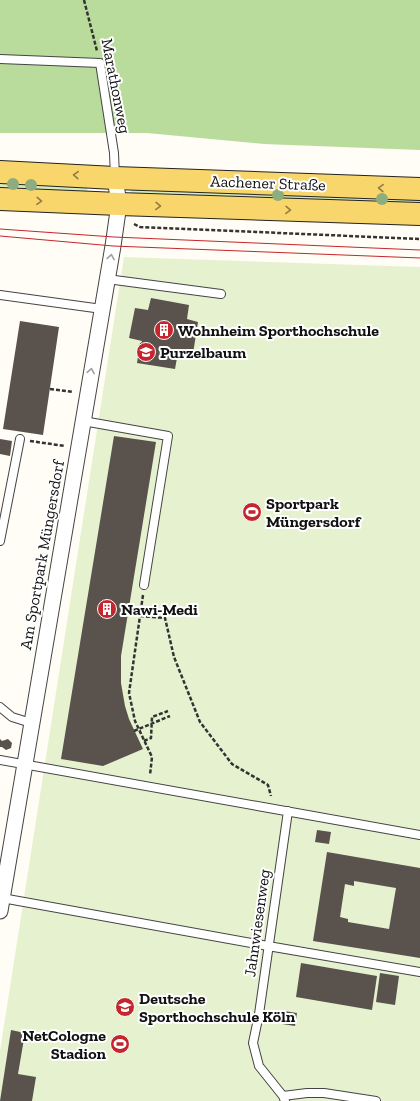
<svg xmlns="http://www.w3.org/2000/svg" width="420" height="1101" font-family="'Zilla Slab',serif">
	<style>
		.green { fill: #d5ebbd }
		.forest { fill: #b9dc9c }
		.pitch { fill: #e6f2cf }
		.building { fill: #5a524d; fill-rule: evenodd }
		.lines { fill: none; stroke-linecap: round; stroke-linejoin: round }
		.service-casing { stroke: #444; stroke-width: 10 }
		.minor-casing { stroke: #444; stroke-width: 17 }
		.primary-casing { stroke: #222; stroke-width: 24 }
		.path { stroke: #333; stroke-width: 2.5; stroke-dasharray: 4 2; stroke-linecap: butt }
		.service { stroke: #fff; stroke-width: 8 }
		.minor { stroke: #fff; stroke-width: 15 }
		.primary { stroke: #f9d66b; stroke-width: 22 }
		.tram { stroke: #c4262e; stroke-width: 1 }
		.tree { fill: #8dad7f }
		.oneway { stroke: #917d42 }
		.oneway2 { stroke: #a0a0a0 }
		.labels { text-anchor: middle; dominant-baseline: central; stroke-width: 4; stroke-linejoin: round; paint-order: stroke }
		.street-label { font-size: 16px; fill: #111; stroke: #fff }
		.poi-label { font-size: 16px; font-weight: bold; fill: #111; stroke: #fff; text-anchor: start }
	</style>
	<rect width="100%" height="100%" fill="#fffdf5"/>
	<!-- green -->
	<path class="green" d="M0 177 88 184 87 193 0 188Z
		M130 183 420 195V206L179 195 131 194Z"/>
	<!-- forest -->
	<path class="forest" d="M0 0H420V150L264 144 147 133H0Z"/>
	<!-- pitch -->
	<path class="pitch" d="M124 257 420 267V1101H0V1051Z"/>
	<!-- building -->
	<path class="building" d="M151 298 189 305 187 319 198 322 192 360 177 358 175 369 137 363 140 343H141L142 341 129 338 135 308 148 310Z
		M20 321 59 327 43 435 3 429Z
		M114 436 156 442 121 656V683L125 706 129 719 143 749 103 766 61 759Z
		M0 439 12 441 10 456 0 454Z
		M0 739 2 741 8 739 12 743 11 748 6 750 2 747H0Z
		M317 830 331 832 329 844 315 842Z
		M327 852 420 868V958L313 941ZM354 881 396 888 389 929 348 922V919L340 917 345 884 354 886Z
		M301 963 377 976 372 1010 296 997Z
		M380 973 399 976 395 1005 376 1002Z
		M284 1011 297 1013 295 1026 282 1024Z
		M11 1030 25 1033 18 1074 36 1077 32 1101H0Z"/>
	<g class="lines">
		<!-- service casing -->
		<g class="service-casing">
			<path id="service" d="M0 59 100 63 114 153 115 177
				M107 279 221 294
				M0 295 102 309
				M83 421 168 436 144 585
				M0 541 20 439
				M0 707 12 717 31 723
				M0 760 420 835
				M2 898 268 946 420 972
				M283 1096 307 1093H324L376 1101
				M285 1101 283 1096 259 1066 253 1043 259 1014 288 811"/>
		</g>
		<!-- minor casing -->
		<g class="minor-casing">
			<path id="minor" d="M0 911 113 246 119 204 115 178"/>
		</g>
		<!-- primary casing -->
		<g class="primary-casing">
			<path id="primary" d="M0 172 115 178 420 189
				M0 199 119 204 420 214"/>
		</g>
		<!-- path -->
		<path class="path" d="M84 0 97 51
			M134 224 140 227 420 239
			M50 389 73 392
			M30 441 65 446
			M143 595 129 693 135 721 152 757 150 775
			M140 616 165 618 174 657 200 722 232 764 268 785 271 796
			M134 731 170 716
			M144 741 151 738 152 717 168 711"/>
		<!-- service -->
		<use href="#service" class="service"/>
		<!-- minor -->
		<use href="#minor" class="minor"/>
		<!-- primary -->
		<use href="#primary" class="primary"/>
		<!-- tram -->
		<path class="tram" d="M0 229 114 237 420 250
			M0 236 113 246 420 258"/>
	</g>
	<!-- trees -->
	<g class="tree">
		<circle cx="13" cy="184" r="6"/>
		<circle cx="31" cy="185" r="6"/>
		<circle cx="278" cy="195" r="6"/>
		<circle cx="382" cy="199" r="6"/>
	</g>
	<!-- one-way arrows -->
	<defs><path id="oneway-chevron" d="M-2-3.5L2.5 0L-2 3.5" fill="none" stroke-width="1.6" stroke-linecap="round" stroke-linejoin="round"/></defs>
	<g class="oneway">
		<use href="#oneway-chevron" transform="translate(76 175) rotate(-177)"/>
		<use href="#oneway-chevron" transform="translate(381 188) rotate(-178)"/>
		<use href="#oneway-chevron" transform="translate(39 201) rotate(3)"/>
		<use href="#oneway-chevron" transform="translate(158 206) rotate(2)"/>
		<use href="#oneway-chevron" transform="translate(288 210) rotate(2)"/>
	</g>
	<g class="oneway2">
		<use href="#oneway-chevron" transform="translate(111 257) rotate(-80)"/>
		<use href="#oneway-chevron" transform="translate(91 371) rotate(-80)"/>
	</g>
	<!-- icons -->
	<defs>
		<g id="building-disc" transform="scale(1)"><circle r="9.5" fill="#c4262e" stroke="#fff"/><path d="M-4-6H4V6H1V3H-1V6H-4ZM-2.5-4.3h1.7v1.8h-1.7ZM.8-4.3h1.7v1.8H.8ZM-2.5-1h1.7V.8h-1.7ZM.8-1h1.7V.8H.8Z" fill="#fff"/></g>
		<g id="school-disc" transform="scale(1)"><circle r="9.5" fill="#c4262e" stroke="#fff"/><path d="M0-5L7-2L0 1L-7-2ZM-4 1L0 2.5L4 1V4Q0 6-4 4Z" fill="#fff"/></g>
		<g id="stadium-disc" transform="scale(1)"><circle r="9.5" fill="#c4262e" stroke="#fff"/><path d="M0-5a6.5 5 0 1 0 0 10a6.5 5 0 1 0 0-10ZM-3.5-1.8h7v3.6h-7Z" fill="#fff"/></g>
		<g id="university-disc" transform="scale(1)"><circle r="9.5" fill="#c4262e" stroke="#fff"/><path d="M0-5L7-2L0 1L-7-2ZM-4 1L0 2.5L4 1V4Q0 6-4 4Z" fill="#fff"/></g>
	</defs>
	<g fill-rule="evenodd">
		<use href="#building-disc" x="164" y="330"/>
		<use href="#school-disc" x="146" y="352"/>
		<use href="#stadium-disc" x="252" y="512"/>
		<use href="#building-disc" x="107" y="609"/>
		<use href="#university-disc" x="125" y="1007"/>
		<use href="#stadium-disc" x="120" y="1044"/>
	</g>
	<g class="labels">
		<!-- street labels -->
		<g class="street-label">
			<text transform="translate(116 86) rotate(79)">Marathonweg</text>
			<text transform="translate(268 183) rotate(2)">Aachener Straße</text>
			<text transform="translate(42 555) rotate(-80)">Am Sportpark Müngersdorf</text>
			<text transform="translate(257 923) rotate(-82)">Jahnwiesenweg</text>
		</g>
		<!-- poi labels -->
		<g class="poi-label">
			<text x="178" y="330">Wohnheim Sporthochschule</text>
			<text x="160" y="352">Purzelbaum</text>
			<text x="266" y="503">Sportpark<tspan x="266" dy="18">Müngersdorf</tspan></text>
			<text x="121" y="609">Nawi-Medi</text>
			<text x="139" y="998">Deutsche<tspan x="139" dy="18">Sporthochschule Köln</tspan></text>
			<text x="106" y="1035" text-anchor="end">NetCologne<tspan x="106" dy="18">Stadion</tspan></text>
		</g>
	</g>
</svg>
